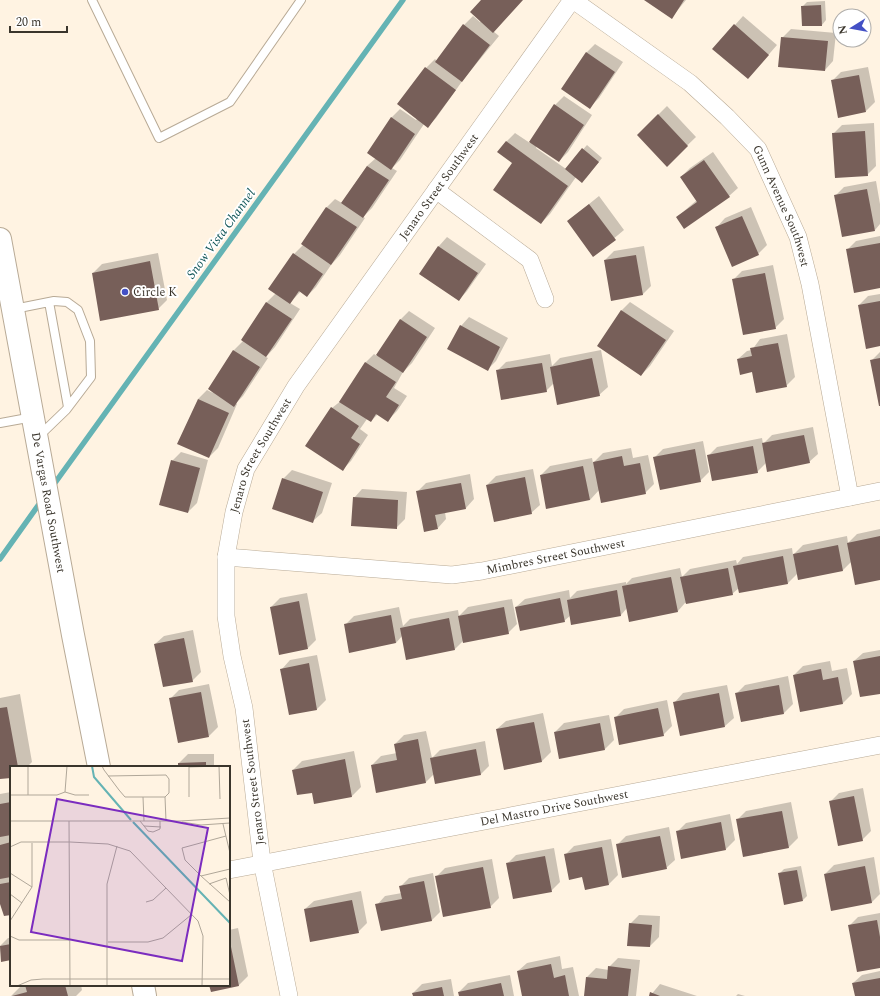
<svg xmlns="http://www.w3.org/2000/svg" width="880" height="996" font-family="Spectral,serif">
	<style>
		.shadow { fill: #0003 }
		.lines { fill: none; stroke-linecap: round; stroke-linejoin: round }
		.stream { stroke: #65b3b4; stroke-width: 5.5 }
		.building { fill: #775f59 }
		.lane-casing { stroke: #b8aa96; stroke-width: 10 }
		.street-casing { stroke: #b8aa96; stroke-width: 18 }
		.secondary-casing { stroke: #b8aa96; stroke-width: 24 }
		.lane { stroke: #fff; stroke-width: 8 }
		.street { stroke: #fff; stroke-width: 17 }
		.secondary { stroke: #fff; stroke-width: 22 }
		.poi-dot { fill: #4350c5; stroke: #fff; stroke-width: 1.5 }
		.labels { text-anchor: middle; dominant-baseline: central; stroke-width: 4; stroke-linejoin: round; paint-order: stroke }
		.street-label { font-size: 12px; fill: #3a352c; stroke: #fff }
		.poi-label { font-size: 12px; fill: #3a352c; stroke: #fff; text-anchor: start }
		.water-label { font-size: 13px; font-style: italic; fill: #0f5456; stroke: #fff }
		.inset-river { fill: none; stroke: #65b3b4; stroke-width: 2 }
		.inset-road { fill: none; stroke: #b0a799; stroke-width: 1 }
		.view { fill: #7b2cbf; fill-opacity: 0.15; stroke: #7b2cbf; stroke-width: 2 }
		.inset-edge { fill: none; stroke: #3a352c; stroke-width: 2 }
	</style>
	<rect width="100%" height="100%" fill="#fff3e2"/>
	<!-- shadow -->
	<path class="shadow" d="M483 0H522L493 31 499 36 463 80 436 118 428 126 424 124 400 160 392 168 397 171 372 208 363 217 365 218 340 255 331 265 316 287 307 296 301 291 290 303 300 309 275 347 266 357 268 358 243 396 236 403 237 404 218 448 209 457 198 399 207 390 213 393 209 389 234 350 243 341 242 340 267 302 276 293 294 254 303 245 327 207 335 199 342 203 367 166 376 158 391 118 400 109 416 120 417 119 398 104 426 68 435 59 437 61 464 25 473 16 480 22 481 21Z
		M646 0H686L672 17Z
		M825 1 826 20 822 25 803 6 807 2Z
		M743 16 777 45 756 69 735 25Z
		M791 29 836 33 833 61 825 70 782 38Z
		M595 44 623 62 599 98 590 107 586 53Z
		M868 67 875 102 866 111 832 81 841 72Z
		M564 96 592 115 568 152 559 161 537 146 536 148 566 169 587 145 602 158 586 178 576 177 550 214 541 223 513 163 506 142 515 133 530 143 555 105Z
		M667 106 696 137 667 165 638 135Z
		M874 123 876 166 867 175 833 134 842 125Z
		M713 152 738 188 729 196 677 217 697 200 681 177 690 168Z
		M876 181 880 204V224L875 230 835 196 844 187Z
		M599 196 624 230 594 255 568 221Z
		M751 207 767 245 758 254 717 227 725 218Z
		M880 236V287L847 250 856 241Z
		M447 237 486 264 467 291 459 300 420 274 439 246Z
		M644 246 651 286 642 295 605 260 614 251Z
		M158 253 167 300 158 309 93 273 102 264Z
		M773 265 784 319 775 328 733 280 742 271Z
		M880 294V345L859 305 868 296Z
		M630 302 674 331 650 366 641 375 622 310Z
		M409 311 435 328 412 363 403 372 394 388 407 396 397 411 388 420 378 414 371 421 367 419 360 429 368 435 351 461 342 470 332 408 342 400 365 363 374 354 377 356 400 320Z
		M469 317 508 338 496 361 487 370 461 326Z
		M787 334 795 377 786 386 753 371 738 359 747 351 752 350 760 339Z
		M601 350 608 387 599 395 554 383 546 391 497 371 506 362 550 354 552 366 560 358Z
		M880 352V404L871 361Z
		M813 427 818 454 809 462 766 463 757 472 708 456 717 447 762 438 763 444 772 435Z
		M703 441 709 472 700 481 654 458 663 449Z
		M631 448 633 458 648 455 654 484 645 493 600 489 590 500 541 475 550 466 592 458 593 463 603 453Z
		M181 452 208 460 197 503 188 512 172 461Z
		M533 469 540 505 531 513 487 485 496 476Z
		M292 470 332 483 322 513 313 521 283 479Z
		M470 474 474 499 466 508 445 512 446 519 438 528 417 492 426 483Z
		M362 489 407 492 405 519 396 528 354 498Z
		M880 529V579L852 561 843 570 798 573 788 583 740 592 739 588 732 594 685 603 678 611 627 608 621 615 572 624 571 615 564 621 516 607 525 599 569 590 570 598 577 591 626 582V584L632 578 680 568 682 577 690 569 736 560 737 564 743 557 792 548 793 555 803 545 847 536 848 543 857 534Z
		M307 593 316 640 308 648 271 607 280 598Z
		M512 599 517 624 508 633 464 640 455 649 402 636 396 643 345 625 354 616 399 607 403 626 410 619 458 610 459 616 468 607Z
		M193 630 201 672 192 681 155 644 164 636Z
		M880 650V693L854 661 863 653Z
		M317 655 326 700 317 709 290 714 282 669 290 660Z
		M830 661 832 671 847 668 852 694 843 703 801 711 794 675 803 666Z
		M788 676 793 704 784 713 741 721 736 694 745 685Z
		M209 684 218 727 209 736 170 699 179 690Z
		M727 685 734 718 725 726 675 702 683 693Z
		M20 694 32 762 27 767H11V777L0 778V698Z
		M667 700 672 726 663 735 615 718 624 709Z
		M543 713 551 752 542 761 497 729 506 721Z
		M609 715 614 740 605 749 555 732 564 723Z
		M426 731 432 758 440 750 485 741 489 766 481 774H434L426 782 372 765 381 756 397 753 395 744 404 735Z
		M354 751 361 787 352 796 312 791 293 770 302 761Z
		M188 754H214V767H179V763Z
		M863 788 871 831 862 840 830 802 839 793Z
		M11 792V914L0 903V794Z
		M791 802 798 838 789 847 737 820 746 811Z
		M730 814 735 840 726 849 677 832 686 823Z
		M669 827 675 860 666 868 617 845 626 836Z
		M611 839 618 875 609 884 586 888 583 876 565 855 574 846Z
		M554 848 560 882 551 891 507 864 516 855Z
		M874 857 880 894 872 902 832 910 825 874 834 865Z
		M492 859 499 898 490 907 436 877 445 868Z
		M801 866 807 896 803 900 779 874 784 869Z
		M433 873 440 912 431 921 377 905 385 896 402 893 400 887 409 878Z
		M361 891 367 923 358 932 305 909 314 901Z
		M880 913V967L849 926 858 917Z
		M639 915 660 916 659 937 650 946 630 924Z
		M238 928 248 976 239 985H210H229V930Z
		M8 938H11V959L2 961 0 946Z
		M560 956 562 969 573 967 579 996H523L518 971 527 963Z
		M618 958 640 960 636 996H585L587 977 596 968 609 970V967Z
		M880 971V996H856L853 983 862 975Z
		M510 975 514 996H460L459 992 468 983Z
		M451 979 454 996H414L413 993 422 984Z
		M660 984 697 996H650Z
		M22 985H81L82 990 76 996H11Z
		M738 994 745 996H736Z"/>
	<g class="lines">
		<!-- stream -->
		<path class="stream" d="M52 487 403 0
			M0 559 42 500"/>
	</g>
	<!-- building -->
	<path class="building" d="M481 0H523L493 33 470 12Z
		M644 0H684L672 19Z
		M821 5 822 26H802L801 6Z
		M463 24 490 45 462 82 435 62Z
		M734 24 769 55 748 79 712 49Z
		M781 37 828 41 825 71 778 67Z
		M586 52 615 72 590 109 561 89Z
		M425 67 456 90 428 128 397 104Z
		M859 75 866 112 838 118 831 80Z
		M554 104 584 125 559 162 529 142Z
		M658 114 688 146 667 167 637 135Z
		M391 117 415 134 391 170 367 153Z
		M865 131 868 176 835 178 832 133Z
		M506 141 568 186 541 224 493 190 512 163 497 152Z
		M582 148 599 162 582 183 565 169Z
		M704 160 730 197 684 229 676 217 697 202 680 177Z
		M367 166 389 180 363 218 341 203Z
		M867 189 875 231 842 237 834 195Z
		M589 204 616 240 593 257 567 221Z
		M326 207 357 227 331 265 301 244Z
		M742 216 759 255 732 267 715 227Z
		M880 243V288L854 293 846 249Z
		M438 246 478 273 459 301 419 274Z
		M293 253 323 274 307 297 299 291 290 304 268 289Z
		M636 255 643 295 611 301 604 260Z
		M150 261 159 310 100 321 92 273Z
		M765 273 776 329 743 335 732 279Z
		M880 301V346L866 349 858 305Z
		M266 302 292 319 266 357 241 340Z
		M621 310 666 340 641 376 597 346Z
		M400 319 427 337 403 373 376 355Z
		M460 325 500 347 488 371 447 349Z
		M778 343 787 387 756 393 752 372 740 375 737 359 752 356 750 348Z
		M233 350 260 367 234 407 208 389Z
		M592 358 600 396 557 405 550 367Z
		M880 358V406H879L870 360Z
		M365 362 396 382 386 397 399 405 388 422 376 414 371 422 339 402Z
		M542 363 547 392 501 400 496 370Z
		M198 399 229 413 209 458 177 444Z
		M331 407 359 426 351 438 360 444 343 471 305 446Z
		M804 435 810 463 767 472 762 443Z
		M753 446 758 473 712 481 707 455Z
		M695 449 701 482 660 490 653 457Z
		M622 456 624 466 640 463 646 494 601 503 593 462Z
		M171 460 200 468 188 513 159 505Z
		M583 466 590 500 546 509 540 475Z
		M525 477 532 514 494 522 486 485Z
		M282 478 323 492 313 523 272 509Z
		M461 483 466 509 435 515 438 529 424 532 416 491Z
		M353 497 398 500 397 529 351 526Z
		M880 536V580L855 585 847 543Z
		M838 545 843 571 798 580 793 554Z
		M783 556 788 584 739 593 733 566Z
		M728 568 733 595 686 604 680 577Z
		M671 577 678 612 629 622 622 586Z
		M617 590 621 616 571 625 567 600Z
		M560 598 565 622 520 631 515 607Z
		M299 601 308 649 279 655 270 607Z
		M504 607 509 634 463 643 458 616Z
		M391 615 396 643 349 653 344 624Z
		M449 618 455 650 406 660 400 628Z
		M184 638 193 682 163 687 154 644Z
		M880 656V694L860 697 853 661Z
		M309 663 317 710 289 715 280 669Z
		M821 669 823 680 838 677 843 704 800 712 793 675Z
		M779 685 784 714 741 722 735 693Z
		M201 692 209 737 178 743 169 698Z
		M719 693 725 727 680 736 673 702Z
		M7 707 18 767H11V778L0 779V708Z
		M658 708 664 736 619 745 614 717Z
		M534 722 542 762 504 770 496 729Z
		M600 723 605 750 559 759 554 732Z
		M418 739 426 783 376 793 371 765 397 760 394 744Z
		M476 749 481 775 435 784 430 758Z
		M345 759 352 797 314 804 312 793 297 795 292 770Z
		M206 762V767H178V763Z
		M854 796 863 841 838 846 829 801Z
		M11 802V835L0 837V804Z
		M782 811 789 848 743 857 736 819Z
		M721 822 726 850 681 859 676 831Z
		M660 836 667 869 622 878 616 844Z
		M11 842V877L0 879V845Z
		M602 847 609 885 585 890 582 877 569 880 564 854Z
		M545 856 552 892 513 899 506 863Z
		M865 866 872 903 831 911 824 874Z
		M483 867 491 908 443 917 435 876Z
		M797 870 803 901 784 905 778 873Z
		M424 881 432 921 381 931 375 904 402 899 399 886Z
		M11 882V915L4 916 0 904V884Z
		M352 900 359 933 310 942 304 909Z
		M877 920 880 937V968L857 972 848 925Z
		M629 923 652 925 650 947 627 946Z
		M229 937 239 986 211 992 209 985H229Z
		M11 944V960L1 962 0 946Z
		M551 964 554 978 565 975 569 996H522L517 971Z
		M608 966 631 969 628 996H584L586 977 607 979Z
		M880 978V996H855L852 983Z
		M501 983 504 996H459L458 992Z
		M25 985H65L68 996H12L27 992Z
		M442 987 444 996H413L412 993Z
		M650 992 660 996H649Z"/>
	<g class="lines">
		<!-- lane casing -->
		<g class="lane-casing">
			<path id="lane" d="M92 0 159 138 230 102 301 0
				M49 302 68 407
				M14 309 54 301 67 302 78 310 90 341 91 377 66 410 39 436
				M0 423 33 417"/>
		</g>
		<!-- street casing -->
		<g class="street-casing">
			<g id="street">
				<path id="s1" d="M573 0 690 83 727 117 758 149 798 237 810 284 850 497"/>
				<path d="M436 190 530 260 545 299"/>
				<path id="s2" d="M226 557 452 575 482 571 880 491"/>
				<path id="s3" d="M229 870 880 745"/>
				<path id="s4" d="M289 996 262 862 244 708 232 656 226 616V557L234 512 246 469 296 386 572 0"/>
			</g>
		</g>
		<!-- secondary casing -->
		<g class="secondary-casing">
			<g id="secondary">
				<path id="s5" d="M0 239 73 635 99 767"/>
				<path d="M143 985 145 996"/>
			</g>
		</g>
		<!-- lane -->
		<use href="#lane" class="lane"/>
		<!-- street -->
		<use href="#street" class="street"/>
		<!-- secondary -->
		<use href="#secondary" class="secondary"/>
	</g>
	<!-- markers -->
	<circle class="poi-dot" cx="125" cy="292" r="4"/>
	<g class="labels">
		<!-- street labels -->
		<g class="street-label">
			<text stroke="none"><textPath href="#s4" startOffset="877">Jenaro Street Southwest</textPath></text>
			<text stroke="none"><textPath href="#s1" startOffset="300">Gunn Avenue Southwest</textPath></text>
			<text stroke="none"><textPath href="#s4" startOffset="553">Jenaro Street Southwest</textPath></text>
			<text stroke="none"><textPath href="#s5" startOffset="268">De Vargas Road Southwest</textPath></text>
			<text stroke="none"><textPath href="#s2" startOffset="332">Mimbres Street Southwest</textPath></text>
			<text transform="translate(253 782) rotate(-97)">Jenaro Street Southwest</text>
			<text stroke="none"><textPath href="#s3" startOffset="331">Del Mastro Drive Southwest</textPath></text>
		</g>
		<!-- poi labels -->
		<g class="poi-label">
			<text x="133" y="292">Circle K</text>
		</g>
		<!-- water labels -->
		<g class="water-label">
			<text transform="translate(221 234) rotate(-54)">Snow Vista Channel</text>
		</g>
	</g>
	<!-- overview -->
	<g transform="translate(10 766)">
		<rect width="220" height="220" fill="#fff3e2"/>
		<path class="inset-river" d="M82 0 84 11 121 54M123 56 220 157"/>
		<path class="inset-road" d="M92 0 94 4 109 24 115 31H155L159 27V13L156 9 98 10M179 1 209 0 210 33M55 26 57 0M55 26 65 29H79M0 29H47L55 26M18 29V0M133 31 134 55M155 31 156 55M179 31V0M0 55H170L220 52M59 55 60 220M130 55 138 65 143 66 150 63V55M172 56 191 59 220 57M213 58 220 87M134 60 151 61M216 70 172 82 175 94 191 110 220 103M0 81 11 76H60L98 78 120 85 188 155 193 170 192 220M0 107 22 121M191 110 220 136M199 118 216 112 220 129M0 128 12 137M136 136 143 134 156 122M0 155 22 121V77M0 170 9 174H59M98 176H138L153 172 181 149M7 220 21 214 33 213H220M97 220V118L107 80"/>
		<path class="view" d="M47 33 198 62 172 195 21 166Z"/>
		<rect width="220" height="220" class="inset-edge"/>
	</g>
	<!-- north arrow -->
	<g transform="translate(852 28) rotate(259)"><circle r="19" fill="#ffffff" stroke="#b0aeab"/>
	<path d="M0-3L7 15L0 10L-7 15Z" fill="#4350c5"/>
	<text y="-6" font-size="11" font-weight="bold" text-anchor="middle" fill="#3a352c">N</text>
	</g>
	<!-- scale -->
	<path d="M10 26v6h57v-6" fill="none" stroke="#3a352c" stroke-width="2"/>
	<text x="16" y="26" font-size="12" fill="#3a352c" stroke="#ffffff" stroke-width="3" paint-order="stroke">20 m</text>
</svg>
